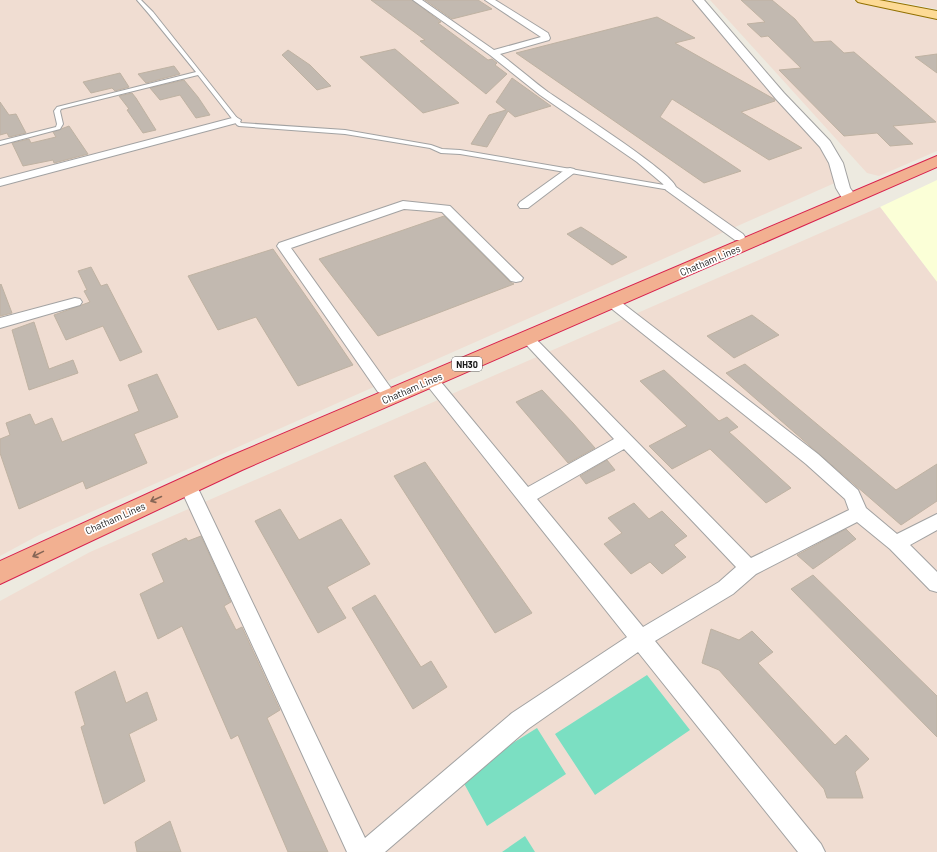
<svg xmlns="http://www.w3.org/2000/svg" width="937" height="852" font-family="Barlow,sans-serif">
	<style>
		.education { fill: #fbffd7 }
		.military { fill: #f0ddd2 }
		.pitch { fill: #7bdfc2 }
		.building { fill: #c2b9b0; stroke: #bfb2a2 }
		.lines { fill: none; stroke-linecap: round; stroke-linejoin: round }
		.service-casing { stroke: #a2a2a2; stroke-width: 2 }
		.minor-casing { stroke: #a2a2a2; stroke-width: 2 }
		.tertiary-casing { stroke: #a2a2a2; stroke-width: 2 }
		.primary-casing { stroke: #927000; stroke-width: 2 }
		.trunk-casing { stroke: #d8204d; stroke-width: 2 }
		.service { fill: #fff; fill-rule: evenodd }
		.minor { fill: #fff; fill-rule: evenodd }
		.tertiary { fill: #fff; fill-rule: evenodd }
		.primary { fill: #fdda95; fill-rule: evenodd }
		.trunk { fill: #f2b091; fill-rule: evenodd }
		.oneway { stroke: #866656 }
		.labels { text-anchor: middle; dominant-baseline: central; stroke-width: 3.5; stroke-linejoin: round; paint-order: stroke }
		.shield { fill: #fff; stroke: #5f5f5f; stroke-width: 1 }
		.shield-label { font-size: 9px; font-weight: bold; fill: #1b1b1b }
		.street-label { font-size: 10px; fill: #1b1b1b; stroke: #fff }
	</style>
	<rect width="100%" height="100%" fill="#edeae0"/>
	<!-- education -->
	<path class="education" d="M937 180V282L880 207Z"/>
	<!-- military -->
	<path class="military" d="M0 0H696L841 159 837 182 39 535 0 556Z
		M710 0H852L937 17V151L879 176 867 173Z
		M891 0H937V9Z
		M880 207 937 282V852H0V601L90 552Z"/>
	<!-- pitch -->
	<path class="pitch" d="M647 675 690 730 595 795 555 734Z
		M537 728 566 774 487 826 460 776Z
		M525 836 535 852H502Z"/>
	<!-- building -->
	<path class="building" d="M371 0H412L441 22 438 23 488 60 492 59 497 63 495 65 507 74 486 94 420 41 425 40Z
		M425 0H478L492 9 452 19Z
		M741 0H772L795 19 814 42 831 41 844 53 854 52 936 122 893 126 913 144 890 146 877 133 844 136 779 70 801 68 768 36 761 37 747 24 765 22Z
		M657 17 695 38 675 43 774 99 775 101 741 112 802 148 769 160 672 99 660 117 741 171 704 183 516 53Z
		M395 49 459 103 423 113 360 57Z
		M288 50 310 65 331 86 317 90 282 55Z
		M937 54V73L915 57Z
		M174 66 180 74 146 83 138 74Z
		M120 73 129 87 115 91 112 88 91 93 83 82Z
		M512 78 551 106 515 117 508 111 487 147 471 144 489 115 506 110 496 102Z
		M184 80 198 97 210 115 196 118 180 95 160 100 150 88Z
		M132 93 136 98 156 130 143 133 127 110 129 109 119 96Z
		M0 102 9 115 16 114 26 133 9 137 7 133 0 135Z
		M69 126 88 154 54 163 53 160 23 166 12 143 29 139 31 143 56 137 53 132Z
		M444 216 510 282 514 284 378 336 319 259Z
		M581 227 589 232 627 257 612 265 567 234Z
		M273 249 317 312 353 365 298 386 256 317 218 330 188 276Z
		M91 267 101 286 107 284 142 352 120 361 103 326 66 340 54 315 90 302 84 291 87 290 78 271Z
		M1 284 12 313 0 316V285Z
		M752 315 779 335 734 358 707 336Z
		M34 322 49 369 73 360 78 373 29 390 12 330Z
		M745 364 896 490 937 464V501L901 525 726 373Z
		M664 370 719 421 727 417 738 427 729 432 791 488 766 503 710 449 672 469 649 446 687 426 640 381Z
		M157 374 178 417 134 434 147 463 86 489 83 481 19 509 0 453V439L10 435 6 423 30 414 35 425 52 418 62 442 139 411 128 385Z
		M542 390 573 423 595 448 568 463 516 402Z
		M607 460 615 470 586 484 580 476Z
		M425 462 532 613 495 633 394 476Z
		M634 503 649 519 662 511 687 536 674 545 686 557 662 574 650 562 631 574 604 544 622 533 608 518Z
		M280 509 299 540 341 519 370 564 327 587 346 618 318 633 255 521Z
		M846 529 856 539 813 569 797 555Z
		M201 536 231 602 224 606 236 630 242 627 280 710 267 718 328 852H288L238 735 231 739 182 626 158 639 140 594 164 582 152 554 186 538 188 541Z
		M813 575 937 696V737L791 589Z
		M375 595 421 667 431 661 447 687 413 709 352 608Z
		M711 629 739 640 752 631 773 652 758 663 835 745 846 735 869 759 855 772 863 798H827L824 789 719 670 702 663Z
		M115 671 126 703 147 692 157 720 129 734 145 781 104 804 81 727 85 725 75 692Z
		M170 821 181 852H137L135 842Z"/>
	<g class="lines">
		<!-- service casing -->
		<g class="service-casing">
			<path id="service" d="M137 0H141L153 12 241 123 345 130 431 145 442 149 460 150 670 186 673 188 670 190 460 154 441 153 430 148 345 134 239 126 237 125 198 75 61 109 60 111 63 124 60 129 0 145V141L56 127 57 124 54 111 57 107 196 72 149 14Z"/>
		</g>
		<!-- minor casing -->
		<g class="minor-casing">
			<path id="minor" d="M413 0H422L494 50 541 37 485 0H495L548 33 550 38 549 40 500 54C516 66 532 80 548 92 567 105 672 172 676 187L743 234 745 237 743 240H735L666 190 663 184 637 162 540 95 490 55Z
				M236 117 241 120 240 122 0 186V179Z
				M570 168 574 169 576 171 574 173 528 208H520L518 205 520 202 566 169Z
				M403 201 450 206 523 278 521 281 516 282 511 281 442 212 404 209 291 248 388 384 391 388 388 392 383 394 378 392 277 246 279 243Z
				M75 298 80 299 82 302 80 305 0 328V318Z
				M612 298 617 299 818 454 858 490 866 508 897 534 937 514V530L910 545 937 572V592L930 590 890 549 857 522 756 574 733 594 655 641 821 844 825 852H798L638 652 528 729 385 852H347L179 485 182 480 188 478 194 480 365 838 512 713 627 637 426 384 423 380 426 376 431 375 436 376 528 487 614 439 520 338 522 335 527 333 532 335 751 558 849 510 845 499 806 464 607 305 605 302 607 299ZM624 449 736 567 719 582 643 627 537 499Z"/>
		</g>
		<!-- tertiary casing -->
		<g class="tertiary-casing">
			<path id="tertiary" d="M693 0H704L784 93 830 141 843 163 850 188 858 199 856 202 851 203 846 202 842 198 836 188 829 163 820 147 776 99Z"/>
		</g>
		<!-- primary casing -->
		<g class="primary-casing">
			<path id="primary" d="M856 0H879L937 11V19L862 3 858 2Z"/>
		</g>
		<!-- trunk casing -->
		<g class="trunk-casing">
			<path id="trunk" d="M937 156V167L242 470 0 584V561L226 458Z"/>
		</g>
		<!-- service -->
		<use href="#service" class="service"/>
		<!-- minor -->
		<use href="#minor" class="minor"/>
		<!-- tertiary -->
		<use href="#tertiary" class="tertiary"/>
		<!-- primary -->
		<use href="#primary" class="primary"/>
		<!-- trunk -->
		<use href="#trunk" class="trunk"/>
	</g>
	<!-- one-way arrows -->
	<defs><path id="oneway-shaft" d="M-6 0H5M1.5-3L5.5 0L1.5 3" fill="none" stroke-width="1.6" stroke-linecap="round" stroke-linejoin="round"/></defs>
	<g class="oneway">
		<use href="#oneway-shaft" transform="translate(156 499) rotate(156)"/>
		<use href="#oneway-shaft" transform="translate(38 554) rotate(154)"/>
	</g>
	<g class="labels">
		<!-- shield labels -->
		<rect class="shield" x="452" y="357" width="30" height="14" rx="3"/>
		<g class="shield-label">
			<text x="467" y="364">NH30</text>
		</g>
		<!-- street labels -->
		<g class="street-label">
			<text transform="translate(710 260) rotate(-23)">Chatham Lines</text>
			<text transform="translate(412 388) rotate(-23)">Chatham Lines</text>
			<text transform="translate(115 518) rotate(-24)">Chatham Lines</text>
		</g>
	</g>
</svg>
